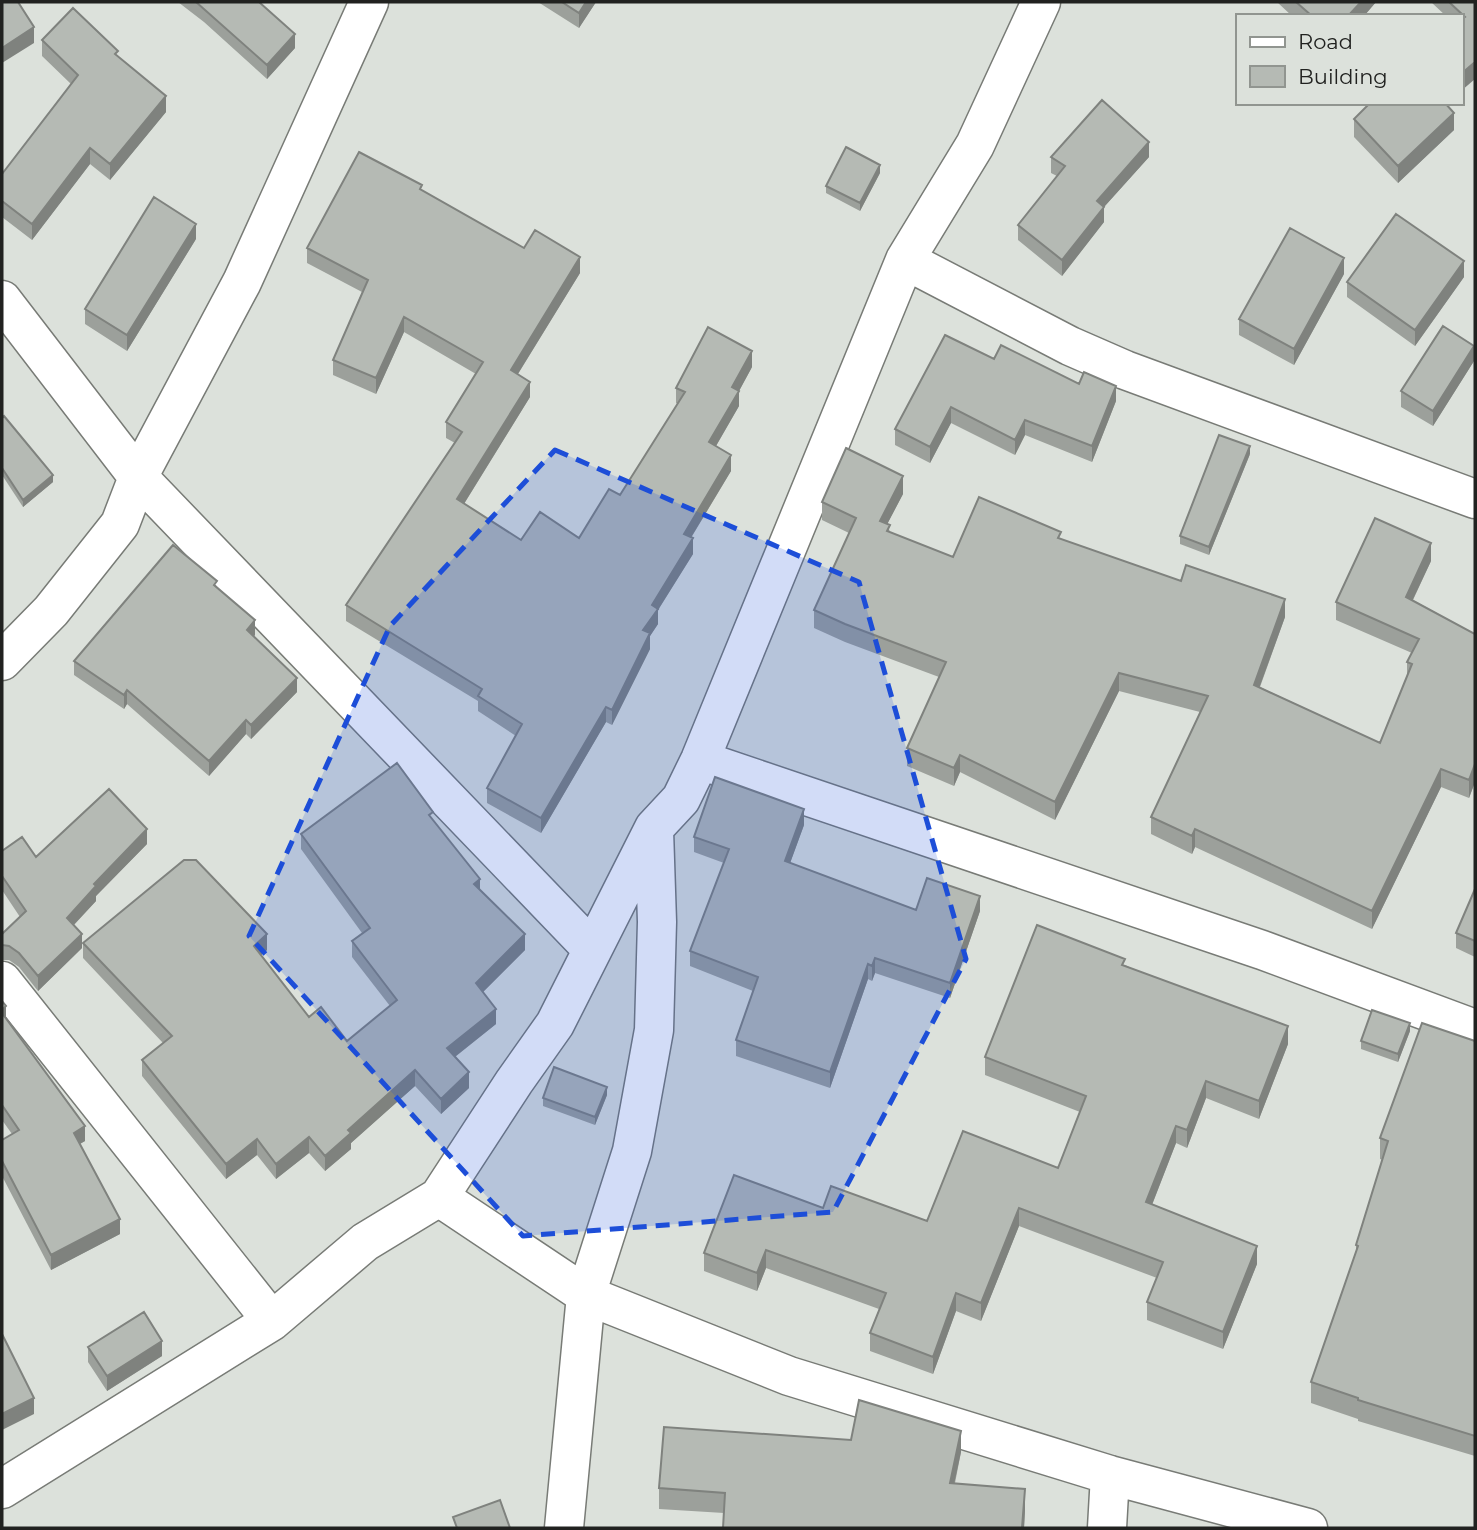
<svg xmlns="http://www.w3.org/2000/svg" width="1477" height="1530" font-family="Montserrat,sans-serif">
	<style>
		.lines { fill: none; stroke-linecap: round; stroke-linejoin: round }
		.street-casing { stroke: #787b76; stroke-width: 41 }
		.street { stroke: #fff; stroke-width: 38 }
		.wall { fill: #9ca09b }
		.shaded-wall { fill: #7f827e }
		.building { fill: #b5bab4; stroke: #7f827e; stroke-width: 2 }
		.marked { fill: #1d4ed8; fill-opacity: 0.2; stroke: #1d4ed8; stroke-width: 5; stroke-dasharray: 14 9; stroke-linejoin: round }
	</style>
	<rect width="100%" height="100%" fill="#dce1db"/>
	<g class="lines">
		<!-- street casing -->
		<g class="street-casing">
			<path id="street" d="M905 260 1070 346 1125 370 1475 499
				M2 300 138 477 592 949
				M2 661 51 611 120 524 138 477 242 282 369 2
				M700 760 1262 950 1475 1029
				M2 981 272 1321
				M439 1197 586 1295 789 1376 1110 1475 1308 1528
				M2 1489 272 1321 365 1242 439 1197 514 1082 555 1024 654 828 681 799 700 760 905 260 975 145 1041 2
				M564 1528 586 1295 632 1151 654 1030 657 922 654 830
				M1107 1528 1110 1475"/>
		</g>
		<!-- street -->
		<use href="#street" class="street"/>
	</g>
	<!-- wall -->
	<path class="wall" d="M178 2H259L295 48 267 79 204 22Z
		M538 2H596L579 28Z
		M1277 2H1376L1364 16H1292Z
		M1431 2H1475L1461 91V16H1446Z
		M42 40 118 57 166 112 110 180 90 164 32 240 2 217V174L71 84 42 56Z
		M1370 103H1447L1446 104 1454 130 1398 183 1354 137V119Z
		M1051 157H1149L1104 207V222L1062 276 1018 240V225L1057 176 1051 173Z
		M880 173 860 211 826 193V186Z
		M422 190 524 248 580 273 518 374 530 397 464 504 521 540 579 538 620 495 678 404 676 403V388L752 367 739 391V406L716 446 731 471 691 538 693 554 658 610V624L650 636V649L612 725 606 722 541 833 487 803V788L516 736 478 711V701L346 621V605L455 443 446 438V422L476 374 404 332 376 394 333 375V360L362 292 307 263V248Z
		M196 239 127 351 85 324V309Z
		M1344 274 1294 365 1239 335V319Z
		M1464 277 1415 346 1347 297V282Z
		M994 359 1079 384 1116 401 1092 462 1025 435 1015 455 951 423 930 463 895 445V429Z
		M1474 361 1433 426 1401 407V391Z
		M2 418 53 482 23 507 2 475Z
		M1250 454 1209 555 1180 544V536Z
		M903 494 887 524 890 532 953 557 1061 539 1285 617 1260 687 1380 743 1407 676V662L1412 653 1336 620V602L1431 561 1413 600 1475 634V782L1469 798 1441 787 1372 929 1195 847 1192 854 1151 834V817L1200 712 1119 691 1055 820 960 772 954 786 907 766V748L939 677 845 642 814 628V610L849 533 822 520V502Z
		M217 587 255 635 254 636 297 692 251 739 246 734 209 776 127 704 124 709 74 675V661Z
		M433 821 480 890 525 950 483 992 496 1024 455 1057 469 1088 441 1114 415 1086 351 1143V1149L325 1171 309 1153 276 1179 257 1155 226 1179 142 1076V1060L163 1043 83 958V943L267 950 261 955 309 1017 347 1041 390 1006 352 957V941L362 933 301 849V834Z
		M804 825 790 863 916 910 980 911 950 998 875 973 872 981 868 979 830 1088 736 1056V1040L753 991 690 966V951L724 863 694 852V837Z
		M147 844 96 896V901L74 925 82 948 38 991 19 967 9 960H2V934L20 917 2 890V851L36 857Z
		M1475 889V957L1456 948V933Z
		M1125 965 1288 1044 1259 1119 1206 1098 1187 1148 1176 1143 1152 1205 1257 1264 1223 1349 1147 1320V1302L1157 1278 1019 1226 981 1321 956 1311 933 1374 870 1351V1333L879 1309 766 1268 757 1291 704 1271V1253L823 1208 927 1221 1058 1168 1080 1112 985 1075V1057Z
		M2 1001 6 1018 85 1141 80 1144 120 1234 51 1270 2 1176V1140L12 1134 2 1120Z
		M1410 1031 1398 1062 1361 1049V1041Z
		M1475 1041V1456L1358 1421V1419L1311 1403V1382L1356 1251V1245L1383 1160 1380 1159V1138Z
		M607 1095 595 1125 543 1106V1098Z
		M88 1347 162 1356 107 1391 88 1362Z
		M961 1452 955 1483 1025 1510 1024 1528H723L724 1513 659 1509V1488Z"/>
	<!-- shaded-wall -->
	<path class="shaded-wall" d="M586 2H596L579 28V13Z
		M1361 2H1376L1364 16H1348Z
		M34 27V43L2 63V48Z
		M295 34V48L267 79V65Z
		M1475 62V79L1461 91V74Z
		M166 96V112L110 180V164Z
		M1454 113V130L1398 183V166Z
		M1149 142V157L1104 207V222L1062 276V260L1097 201Z
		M90 148V164L32 240V224Z
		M880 165V173L860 211V203Z
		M196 224V239L127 351V335Z
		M580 257V273L511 385V370Z
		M1344 258V274L1294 365V349Z
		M1464 261V277L1415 346V330Z
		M404 317V332L376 394V378Z
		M1474 346V361L1433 426V411Z
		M752 351V367L739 391V406L709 458V442L732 387Z
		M530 382V397L457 515V499Z
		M1116 386V401L1092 462V446Z
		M951 407V423L930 463V447Z
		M1025 420V435L1015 455V440Z
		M1250 446V454L1209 555V547Z
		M731 455V471L684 549V534Z
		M53 475V482L23 507V500Z
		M903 476V494L880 538V521Z
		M693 538V554L658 610V624L650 636V649L612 725V710L643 630 652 605Z
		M1431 543V561L1406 614V597Z
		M1285 599V617L1254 702V685Z
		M255 620V635L247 644V630Z
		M1119 673V691L1055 820V802Z
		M297 678V692L251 739V725Z
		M127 690V704L124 709V695Z
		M606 707V722L541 833V818Z
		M246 720V734L209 776V761Z
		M960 755V772L954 786V768Z
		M1475 764V782L1469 798V780Z
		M1441 769V787L1372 929V911Z
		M804 809V825L785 877V861Z
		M147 829V844L96 896V901L67 932V918L94 884Z
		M1195 829V847L1192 854V836Z
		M480 879V894L474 884Z
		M980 896V911L950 998V983Z
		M82 934V948L38 991V976Z
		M267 934V950L254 962V946Z
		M525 934V950L476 999V983Z
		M875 958V973L872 981V966Z
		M868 964V979L830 1088V1072Z
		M6 1006V1021L2 1025V1010Z
		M496 1009V1024L447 1063V1048Z
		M1410 1023V1031L1398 1062V1054Z
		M1288 1026V1044L1259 1119V1101Z
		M415 1070V1086L351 1143V1149L325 1171V1156L348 1130Z
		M469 1072V1088L441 1114V1099Z
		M1206 1081V1098L1187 1148V1130Z
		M607 1087V1095L595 1125V1117Z
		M85 1126V1141L74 1147V1133Z
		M1176 1126V1143L1146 1220V1202Z
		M309 1137V1153L276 1179V1164Z
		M257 1139V1155L226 1179V1164Z
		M1019 1208V1226L981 1321V1303Z
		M120 1219V1234L51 1270V1255Z
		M1257 1246V1264L1223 1349V1332Z
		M766 1250V1268L757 1291V1273Z
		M956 1293V1311L933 1374V1357Z
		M162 1341V1356L107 1391V1376Z
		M34 1398V1414L2 1430V1414Z
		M961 1431V1452L950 1503V1483Z
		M1025 1489V1510L1024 1528H1022Z"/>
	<!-- building -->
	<path class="building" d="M2 2H18L34 27 2 48Z
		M196 2H259L295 34 267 65Z
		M562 2H586L579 13Z
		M1296 2H1361L1348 16H1312Z
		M1449 2H1475V62L1461 74V20L1465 17Z
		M73 8 118 51 115 54 166 96 110 164 90 148 32 224 2 201V174L78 75 42 40Z
		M1102 100 1149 142 1097 201 1104 207 1062 260 1018 225 1065 166 1051 157Z
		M1370 103H1445L1454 113 1398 166 1354 119Z
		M846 147 880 165 860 203 826 186Z
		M359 152 422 185 420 189 524 248 535 230 580 257 511 370 530 382 457 499 521 540 540 512 579 538 609 489 620 495 685 392 676 388 708 327 752 351 732 387 739 391 709 442 731 455 684 534 693 538 652 605 658 609 643 630 650 633 612 710 606 707 541 818 487 788 522 724 478 696 482 689 346 605 462 432 446 422 483 362 404 317 376 378 333 360 368 280 307 248Z
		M154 197 196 224 127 335 85 309Z
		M1396 214 1464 261 1415 330 1347 282Z
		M1290 228 1344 258 1294 349 1239 319Z
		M1443 326 1474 346 1433 411 1401 391Z
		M945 335 994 359 1001 345 1079 384 1084 372 1116 386 1092 446 1025 420 1015 440 951 407 930 447 895 429Z
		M4 416 53 475 23 500 2 468V418Z
		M1219 435 1250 446 1209 547 1180 536Z
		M846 448 903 476 880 521 890 525 887 531 953 557 979 497 1061 532 1058 538 1181 581 1186 565 1285 599 1254 685 1380 743 1412 664 1407 662 1419 639 1336 602 1375 518 1431 543 1406 597 1475 634V764L1469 780 1441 769 1372 911 1195 829 1192 836 1151 817 1208 696 1119 673 1055 802 960 755 954 768 907 748 946 662 845 624 814 610 856 518 822 502Z
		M173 545 217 581 214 585 255 620 247 630 297 678 251 725 246 720 209 761 127 690 124 695 74 661Z
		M397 763 433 812 429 815 480 879 474 884 525 934 476 983 496 1009 447 1048 469 1072 441 1099 415 1070 348 1130 351 1133 325 1156 309 1137 276 1164 257 1139 226 1164 142 1060 172 1036 83 943 184 860H196L267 934 254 946 309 1017 321 1007 347 1041 397 1000 352 941 370 928 301 834Z
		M715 777 804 809 785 861 916 910 927 878 980 896 950 983 875 958 872 966 868 964 830 1072 736 1040 758 977 690 951 729 849 694 837Z
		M109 789 147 829 94 884 96 886 67 918 82 934 38 976 19 953 9 946 2 945V934L26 911 2 876V851L22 837 36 857Z
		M1475 889V941L1456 933Z
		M1037 925 1125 959 1122 965 1288 1026 1259 1101 1206 1081 1187 1130 1176 1126 1146 1202 1257 1246 1223 1332 1147 1302 1163 1262 1019 1208 981 1303 956 1293 933 1357 870 1333 886 1293 766 1250 757 1273 704 1253 734 1175 823 1208 831 1186 927 1221 963 1131 1058 1168 1086 1096 985 1057Z
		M2 1001 6 1006 2 1010Z
		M1372 1010 1410 1023 1398 1054 1361 1041Z
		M2 1013 85 1126 74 1133 120 1219 51 1255 2 1161V1140L19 1130 2 1105Z
		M1422 1023 1475 1041V1436L1358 1400V1398L1311 1382 1358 1246 1356 1245 1388 1141 1380 1138Z
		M554 1067 607 1087 595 1117 543 1098Z
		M144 1312 162 1341 107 1376 88 1347Z
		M2 1334 34 1398 2 1414Z
		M859 1400 961 1431 950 1483 1025 1489 1022 1528H723L725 1493 659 1488 664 1427 851 1440Z
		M500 1500 510 1528H457L453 1517Z"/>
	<!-- marked area -->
	<path class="marked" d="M555 450 859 582 966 959 833 1212 523 1236 249 936 390 626Z"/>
	<!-- border -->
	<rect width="1477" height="1530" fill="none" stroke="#212220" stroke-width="7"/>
	<!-- legend -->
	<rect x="1236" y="14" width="228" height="91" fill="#dce1db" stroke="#919590" stroke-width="2"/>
	<rect x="1250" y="37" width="35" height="10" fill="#ffffff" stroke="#919590" stroke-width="2"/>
	<text x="1298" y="49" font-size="21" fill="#212220">Road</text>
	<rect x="1250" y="66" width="35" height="21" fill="#b5bab4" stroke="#919590" stroke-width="2"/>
	<text x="1298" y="84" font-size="21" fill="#212220">Building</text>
</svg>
